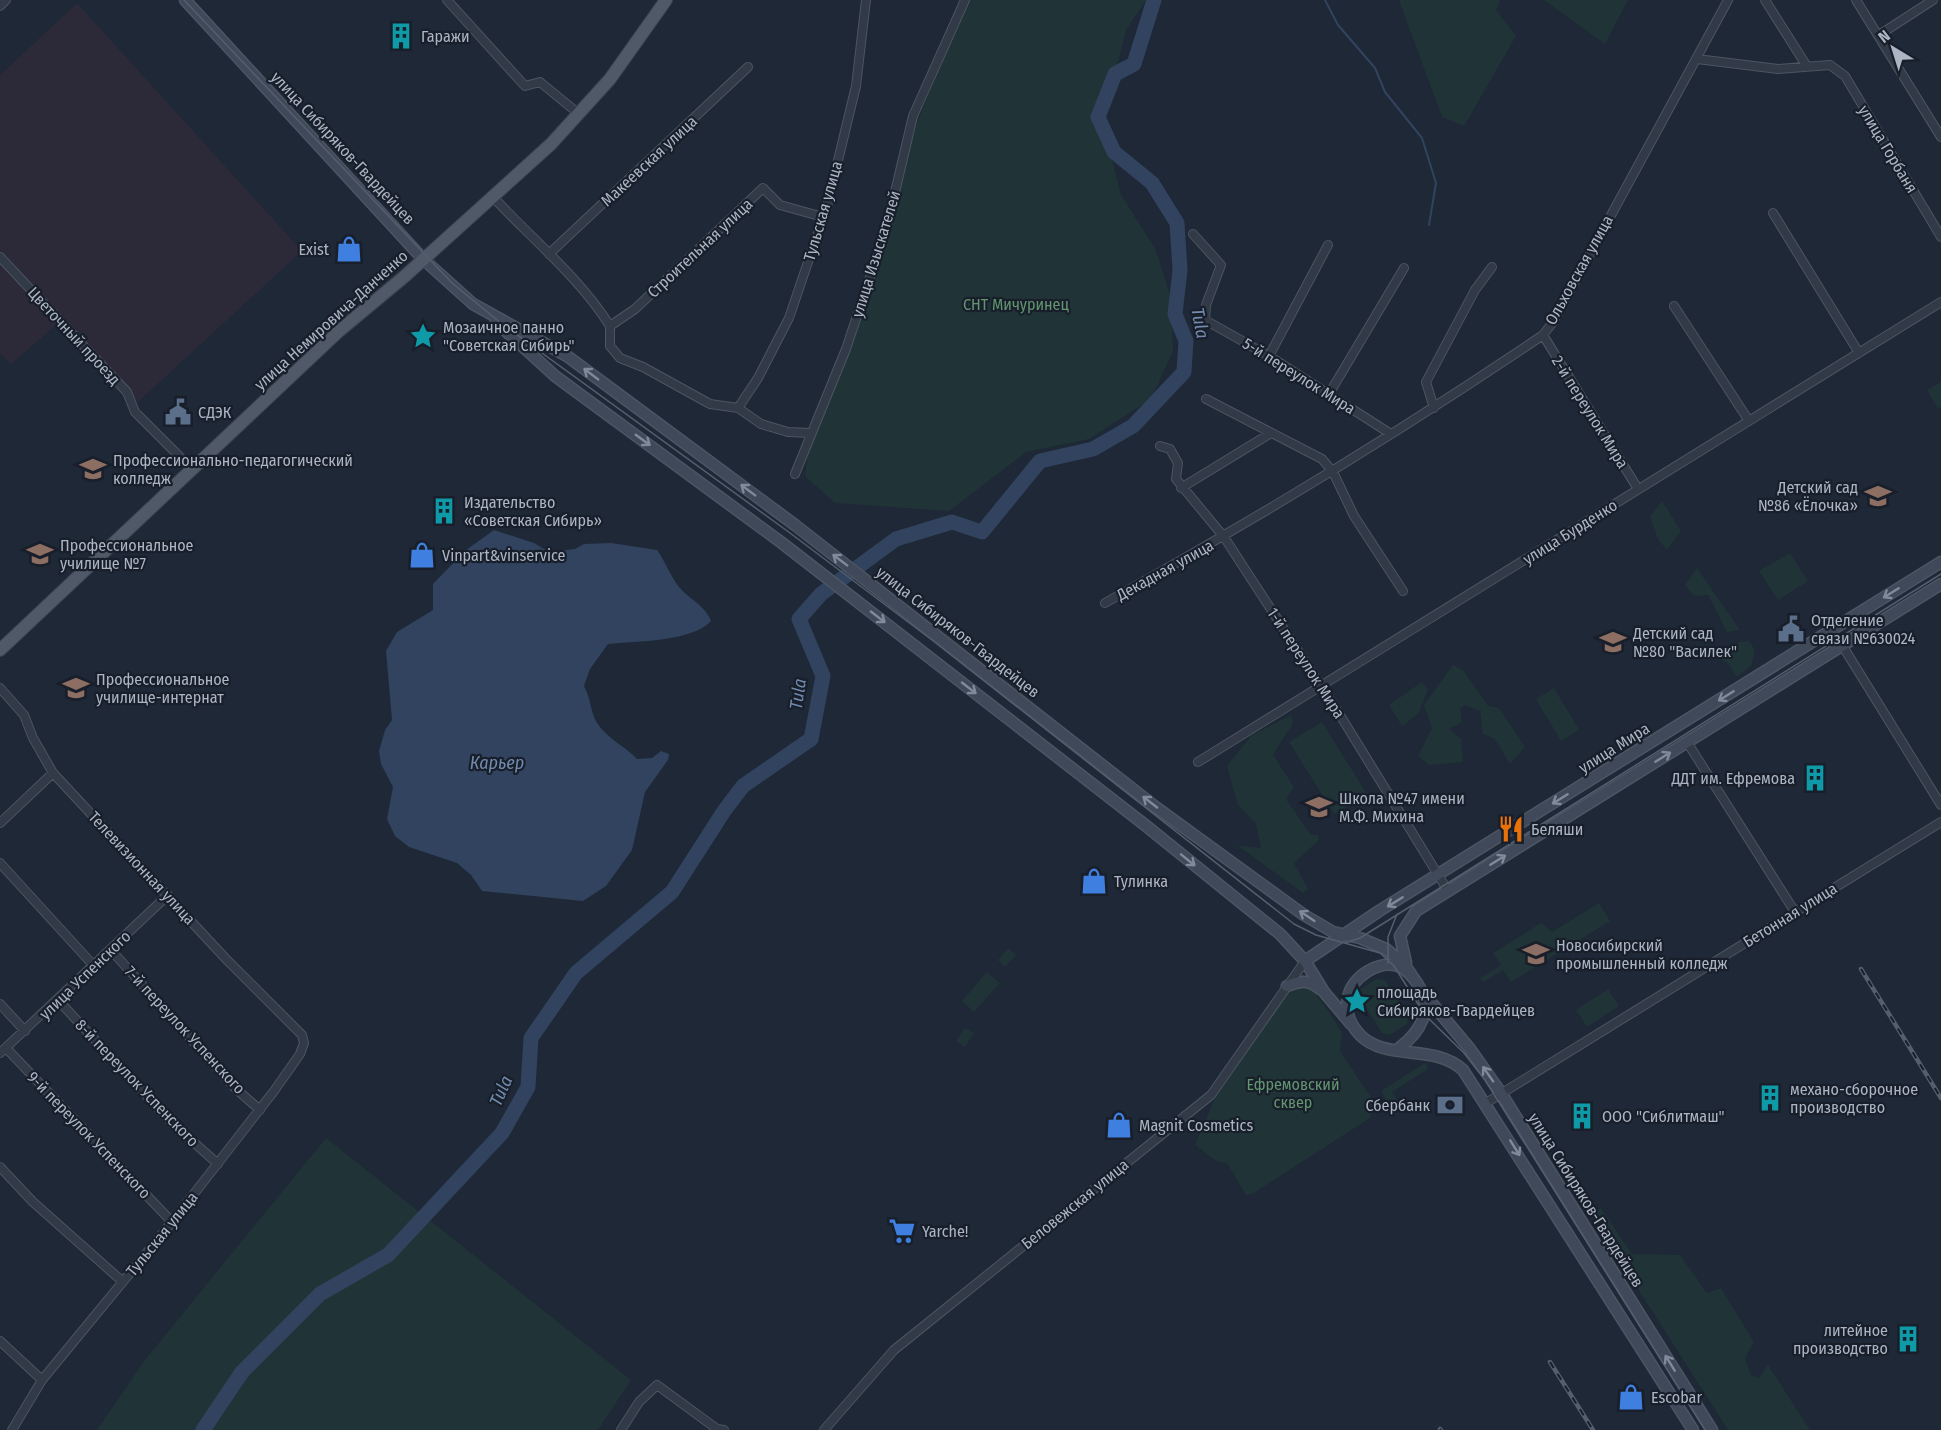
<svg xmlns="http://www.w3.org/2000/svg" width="1941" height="1430" font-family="'Fira Sans Condensed',sans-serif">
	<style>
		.medical { fill: #2c2a38 }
		.green { fill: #203437 }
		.water { fill: #31435e }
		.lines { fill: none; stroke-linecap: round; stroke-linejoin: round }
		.stream { stroke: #31435e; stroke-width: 2 }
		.river { stroke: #31435e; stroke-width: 15 }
		.street-casing { stroke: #4c5562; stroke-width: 10 }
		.secondary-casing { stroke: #4c5562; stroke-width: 13 }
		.primary-casing { stroke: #3b4350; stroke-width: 14 }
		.street { stroke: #323a47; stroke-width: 8 }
		.secondary { stroke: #40495a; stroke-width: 10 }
		.primary { stroke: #505967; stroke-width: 12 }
		.tram { stroke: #545e6e; stroke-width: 1.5 }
		.rail-casing { stroke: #545e6e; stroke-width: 4.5 }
		.rail { stroke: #181f2b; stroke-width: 2; stroke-dasharray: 7; stroke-linecap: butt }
		.oneway { stroke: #818a9a }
		.labels { text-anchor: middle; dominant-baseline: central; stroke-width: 4.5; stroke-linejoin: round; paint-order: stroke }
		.poi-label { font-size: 16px; fill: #acb5c4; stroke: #181f2b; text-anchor: start }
		.street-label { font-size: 16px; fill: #acb5c4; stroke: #181f2b }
		.park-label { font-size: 16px; fill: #639570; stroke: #181f2b }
		.water-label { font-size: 18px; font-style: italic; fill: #738bae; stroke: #181f2b }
	</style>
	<rect width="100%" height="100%" fill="#1e2836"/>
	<!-- medical -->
	<path class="medical" d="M77 3 302 251 138 402 62 320 11 364 0 353V75Z"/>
	<!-- green -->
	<path class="green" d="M968 0H1146L1126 30 1103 124 1121 195 1155 248 1171 298 1173 351 1151 399 1089 439 1026 452 949 511 835 503 805 476 811 431 846 349 887 226 918 120Z
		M1399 0H1500L1496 10 1516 36 1464 126 1442 117Z
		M1544 0H1628L1605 44Z
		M1941 382V407L1938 409 1927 390Z
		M1662 501 1681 531 1667 550 1658 539 1650 517Z
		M1790 553 1808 581 1778 600 1759 571Z
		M1697 568 1740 630 1727 632 1708 595 1694 596 1685 585Z
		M1749 641 1755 650 1751 666 1737 677 1728 663 1722 660V652L1740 642Z
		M1453 665 1463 670 1488 706 1499 708 1525 747 1510 764 1495 739 1483 734 1480 711 1465 705 1460 709 1462 722 1449 729 1461 739 1463 762 1429 765 1418 756 1432 728 1424 705Z
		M1422 682 1428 690 1418 714 1402 726 1389 705Z
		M1554 688 1579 730 1561 741 1536 699Z
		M1291 715 1293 723 1273 755 1294 787 1286 799 1310 834 1318 835 1319 840 1294 863 1308 889 1303 893 1237 845 1261 848 1256 824 1238 805 1227 766 1251 736Z
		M1322 722 1367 794 1334 814 1289 742Z
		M1599 903 1610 921 1511 982 1503 970 1483 982 1480 978 1501 965 1493 953 1541 923 1552 932Z
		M1008 948 1016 955 1005 967 998 960Z
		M987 972 1000 983 974 1012 962 1001Z
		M1376 979 1385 980 1408 1017 1407 1024 1390 1035 1382 1033 1359 997 1360 990Z
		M1304 984 1312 988 1342 1032 1340 1051 1374 1102 1370 1118 1252 1194 1246 1195 1227 1163 1216 1161 1195 1145 1216 1096 1289 990Z
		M1608 989 1619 1006 1587 1027 1576 1010Z
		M965 1028 974 1033 965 1047 956 1041Z
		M1425 1063 1428 1069 1392 1092 1398 1101 1390 1106 1381 1091Z
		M326 1138 631 1380 598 1430H97L145 1360Z
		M1601 1208 1632 1254 1680 1255 1707 1293 1721 1288 1754 1342 1745 1358 1751 1375 1759 1378 1768 1365 1810 1430H1728L1591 1215Z"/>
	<!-- water -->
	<path class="water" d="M494 530 534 543 549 552 575 549 584 544 611 543 657 550C665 561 671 577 679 587 690 600 705 605 711 621 692 642 636 641 608 644L590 669 584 686C592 701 590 715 600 727 610 740 626 747 637 759L652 758 661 751 669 754 668 760 645 792 632 850 606 886 583 901 482 891 471 875 457 863 409 847 395 836 387 819 393 787 381 764 379 751 385 730 392 720 386 651 397 632 433 610V584L466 550Z"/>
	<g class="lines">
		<!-- stream -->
		<path class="stream" d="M1325 0 1338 25 1375 68 1385 92 1422 138 1436 183 1429 225"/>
		<!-- river -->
		<path class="river" d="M203 1430 242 1372 320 1294 388 1255 502 1133 528 1087 531 1038 576 973 672 892 724 811 743 786 811 739 823 676 799 619 821 594 896 539 952 522 982 532 1040 461 1093 449 1133 426 1184 372 1186 341 1175 314 1180 270 1177 223 1152 183 1114 152 1098 117 1115 74 1134 64 1154 0"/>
		<!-- street casing -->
		<g class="street-casing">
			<path id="street" d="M447 0 525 86 540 82 579 114
				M1765 0 1806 65
				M1856 0 1941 137
				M0 6 6 0
				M1879 35 1933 0
				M1697 59 1778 69 1830 65 1845 76 1941 237
				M493 197C532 239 579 277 610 326
				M1773 213 1859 353
				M1193 234 1221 265 1206 305 1205 320 1269 356 1391 434
				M549 254 748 67
				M0 257 127 392 135 412 193 470
				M1674 306 1749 421
				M610 326 635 309 763 188 780 205 823 217
				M610 326V346L620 358 643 367 710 404 738 408 761 424 788 432 810 433
				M1543 335 1638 489
				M1269 356 1328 245
				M1329 394 1404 268
				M1206 399 1322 459 1333 472 1354 516 1403 591
				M738 408 758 378 789 318 827 206 856 86 866 0
				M1434 408 1426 382 1475 290 1492 267
				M1160 446 1170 449 1178 463 1176 479 1224 537 1343 720 1448 891
				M795 474 846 349 887 226 913 116 965 0
				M1181 488 1271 433
				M1105 603C1255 520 1401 431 1543 335L1553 322 1728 0
				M1842 645 1941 805
				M0 688 24 715 33 738 53 773 226 959 302 1035 304 1043 300 1054 274 1091 172 1222 42 1380 12 1430
				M1687 742 1795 912
				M1198 762 1941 302
				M0 823 53 773
				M0 863 94 966
				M111 950 235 1088 260 1110
				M58 1000 172 1123 218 1164
				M0 1004 25 1031
				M6 1048 172 1222
				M0 1053 168 895
				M1486 1103 1941 822
				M0 1167 33 1202 123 1282
				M0 1341 42 1380
				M621 1430 639 1402 657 1385 717 1429 724 1430
				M824 1430 894 1350 1211 1095 1305 961"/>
		</g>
		<!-- secondary casing -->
		<g class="secondary-casing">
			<path id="secondary" d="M185 0 423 259 473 304 567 356 795 525 1157 808 1304 915 1333 932 1360 938 1386 949 1403 963 1411 974
				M496 322 555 376 782 543 1145 825 1280 934 1305 961 1324 992 1351 1024
				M1305 961 1379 911 1941 562
				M1406 963 1400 936 1416 911 1941 584
				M1287 986C1301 981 1308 979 1320 989
				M1425 995 1470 1049 1501 1093 1712 1430
				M1398 1049C1421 1032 1434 1009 1417 983 1413 977 1408 971 1401 967 1380 958 1351 977 1348 998 1345 1013 1350 1024 1360 1035 1387 1062 1434 1043 1463 1070L1693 1430"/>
		</g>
		<!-- primary casing -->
		<g class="primary-casing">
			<path id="primary" d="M0 650 339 331 405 276 551 144 610 79 666 0"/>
		</g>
		<!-- street -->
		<use href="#street" class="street"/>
		<!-- secondary -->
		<use href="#secondary" class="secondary"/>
		<!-- primary -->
		<use href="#primary" class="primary"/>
		<!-- tram -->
		<path class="tram" d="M184 0 452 283 502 324 790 533 932 640 1294 924 1316 935 1380 953 1394 966 1425 1015 1464 1053 1485 1080 1705 1430
			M1345 943 1360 938 1941 574
			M1388 963V937L1397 914"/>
		<!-- rail casing -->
		<g class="rail-casing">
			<path id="rail" d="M1861 969 1941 1098
				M1550 1362 1593 1430
				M1440 1429 1441 1430"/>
		</g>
		<!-- rail -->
		<use href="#rail" class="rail"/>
	</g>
	<!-- one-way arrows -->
	<defs><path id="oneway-shaft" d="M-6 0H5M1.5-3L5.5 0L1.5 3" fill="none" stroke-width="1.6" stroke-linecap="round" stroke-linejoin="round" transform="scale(1.5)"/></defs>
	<g class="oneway">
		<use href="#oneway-shaft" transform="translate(591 374) rotate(-143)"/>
		<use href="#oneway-shaft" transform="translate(643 440) rotate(36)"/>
		<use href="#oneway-shaft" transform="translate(748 490) rotate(-143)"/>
		<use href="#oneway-shaft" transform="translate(840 560) rotate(-143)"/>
		<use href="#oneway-shaft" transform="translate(1891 593) rotate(148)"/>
		<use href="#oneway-shaft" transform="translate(878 617) rotate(38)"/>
		<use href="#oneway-shaft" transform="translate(969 688) rotate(38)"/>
		<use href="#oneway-shaft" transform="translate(1726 696) rotate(148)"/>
		<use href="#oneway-shaft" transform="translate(1663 757) rotate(-32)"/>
		<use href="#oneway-shaft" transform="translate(1560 799) rotate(148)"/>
		<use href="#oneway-shaft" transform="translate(1150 802) rotate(-142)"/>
		<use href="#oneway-shaft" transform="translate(1188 860) rotate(39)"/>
		<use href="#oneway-shaft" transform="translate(1498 860) rotate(-32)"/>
		<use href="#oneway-shaft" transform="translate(1395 902) rotate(148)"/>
		<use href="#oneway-shaft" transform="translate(1307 916) rotate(-146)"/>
		<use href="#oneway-shaft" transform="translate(1488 1074) rotate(-125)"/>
		<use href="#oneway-shaft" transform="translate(1515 1148) rotate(58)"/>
		<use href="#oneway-shaft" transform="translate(1670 1363) rotate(-122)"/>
	</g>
	<!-- icons -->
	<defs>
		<g id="building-bare" transform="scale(2.07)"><path d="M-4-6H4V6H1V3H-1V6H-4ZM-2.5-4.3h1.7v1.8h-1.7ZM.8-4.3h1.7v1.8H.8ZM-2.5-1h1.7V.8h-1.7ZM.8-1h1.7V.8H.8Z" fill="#0f9aa8" stroke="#181f2b" stroke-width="2.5" paint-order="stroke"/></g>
		<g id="shop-bare" transform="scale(2.07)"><path d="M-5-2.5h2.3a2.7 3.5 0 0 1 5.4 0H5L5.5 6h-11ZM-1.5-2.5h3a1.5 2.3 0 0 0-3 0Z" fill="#3f7fe0" stroke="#181f2b" stroke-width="2.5" paint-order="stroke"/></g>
		<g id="sight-bare" transform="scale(2.07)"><path d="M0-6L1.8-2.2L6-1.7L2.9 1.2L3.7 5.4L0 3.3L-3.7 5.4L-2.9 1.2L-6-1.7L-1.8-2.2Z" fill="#0f9aa8" stroke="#181f2b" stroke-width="2.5" paint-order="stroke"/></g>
		<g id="civic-bare" transform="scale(2.07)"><path d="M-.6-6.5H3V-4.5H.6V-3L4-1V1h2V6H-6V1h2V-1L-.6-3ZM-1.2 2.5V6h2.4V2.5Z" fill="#5c6f8a" stroke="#181f2b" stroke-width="2.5" paint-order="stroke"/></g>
		<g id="university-bare" transform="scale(2.07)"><path d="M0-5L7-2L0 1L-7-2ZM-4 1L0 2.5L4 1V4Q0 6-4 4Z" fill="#8d6e63" stroke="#181f2b" stroke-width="2.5" paint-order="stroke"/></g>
		<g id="school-bare" transform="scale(2.07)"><path d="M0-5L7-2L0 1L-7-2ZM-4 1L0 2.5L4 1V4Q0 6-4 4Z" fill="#8d6e63" stroke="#181f2b" stroke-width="2.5" paint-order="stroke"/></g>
		<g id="restaurant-bare" transform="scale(2.07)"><path d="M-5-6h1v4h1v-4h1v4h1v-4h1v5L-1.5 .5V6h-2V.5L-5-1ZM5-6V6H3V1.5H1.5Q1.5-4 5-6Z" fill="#e8710a" stroke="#181f2b" stroke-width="2.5" paint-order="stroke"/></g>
		<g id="bank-bare" transform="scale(2.07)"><path d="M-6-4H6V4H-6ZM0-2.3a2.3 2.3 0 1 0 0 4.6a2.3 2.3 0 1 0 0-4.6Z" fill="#5c6f8a" stroke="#181f2b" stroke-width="2.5" paint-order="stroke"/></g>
		<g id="supermarket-bare" transform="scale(2.07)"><path d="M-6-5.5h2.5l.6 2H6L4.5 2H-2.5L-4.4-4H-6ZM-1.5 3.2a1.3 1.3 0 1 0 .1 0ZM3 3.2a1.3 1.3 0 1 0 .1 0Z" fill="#3f7fe0" stroke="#181f2b" stroke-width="2.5" paint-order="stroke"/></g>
	</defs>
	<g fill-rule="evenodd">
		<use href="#building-bare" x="401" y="36"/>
		<use href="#shop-bare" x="349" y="249"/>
		<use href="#sight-bare" x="423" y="336"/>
		<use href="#civic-bare" x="178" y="412"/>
		<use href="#university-bare" x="93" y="469"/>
		<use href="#school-bare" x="1878" y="496"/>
		<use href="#building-bare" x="444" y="511"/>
		<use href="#university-bare" x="40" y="554"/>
		<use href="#shop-bare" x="422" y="555"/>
		<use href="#civic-bare" x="1791" y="629"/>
		<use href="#school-bare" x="1613" y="642"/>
		<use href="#university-bare" x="76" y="688"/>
		<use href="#building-bare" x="1815" y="778"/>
		<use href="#school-bare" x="1319" y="807"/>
		<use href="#restaurant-bare" x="1511" y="829"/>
		<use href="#shop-bare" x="1094" y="881"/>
		<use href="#university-bare" x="1536" y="954"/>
		<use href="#sight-bare" x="1357" y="1001"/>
		<use href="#building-bare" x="1770" y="1098"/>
		<use href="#bank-bare" x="1450" y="1105"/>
		<use href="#building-bare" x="1582" y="1116"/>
		<use href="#shop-bare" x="1119" y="1125"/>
		<use href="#supermarket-bare" x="902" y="1231"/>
		<use href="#building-bare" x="1908" y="1339"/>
		<use href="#shop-bare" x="1631" y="1397"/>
	</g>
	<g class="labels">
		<!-- poi labels -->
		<g class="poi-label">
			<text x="421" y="36">Гаражи</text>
			<text x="329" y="249" text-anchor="end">Exist</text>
			<text x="443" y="327">Мозаичное панно<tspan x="443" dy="18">"Советская Сибирь"</tspan></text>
			<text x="198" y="412">СДЭК</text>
			<text x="113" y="460">Профессионально-педагогический<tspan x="113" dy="18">колледж</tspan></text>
			<text x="1858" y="487" text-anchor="end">Детский сад<tspan x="1858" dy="18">№86 «Ёлочка»</tspan></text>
			<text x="464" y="502">Издательство<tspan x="464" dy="18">«Советская Сибирь»</tspan></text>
			<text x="60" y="545">Профессиональное<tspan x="60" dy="18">училище №7</tspan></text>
			<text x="442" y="555">Vinpart&amp;vinservice</text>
			<text x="1811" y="620">Отделение<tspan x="1811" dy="18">связи №630024</tspan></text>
			<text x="1633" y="633">Детский сад<tspan x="1633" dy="18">№80 "Василек"</tspan></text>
			<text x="96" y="679">Профессиональное<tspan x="96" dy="18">училище-интернат</tspan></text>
			<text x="1795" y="778" text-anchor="end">ДДТ им. Ефремова</text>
			<text x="1339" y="798">Школа №47 имени<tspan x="1339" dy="18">М.Ф. Михина</tspan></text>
			<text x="1531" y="829">Беляши</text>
			<text x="1114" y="881">Тулинка</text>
			<text x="1556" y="945">Новосибирский<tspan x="1556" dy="18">промышленный колледж</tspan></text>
			<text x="1377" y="992">площадь<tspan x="1377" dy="18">Сибиряков-Гвардейцев</tspan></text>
			<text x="1790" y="1089">механо-сборочное<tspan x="1790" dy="18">производство</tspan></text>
			<text x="1430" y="1105" text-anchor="end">Сбербанк</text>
			<text x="1602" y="1116">ООО "Сиблитмаш"</text>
			<text x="1139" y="1125">Magnit Cosmetics</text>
			<text x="922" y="1231">Yarche!</text>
			<text x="1888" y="1330" text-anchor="end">литейное<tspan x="1888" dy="18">производство</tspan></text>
			<text x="1651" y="1397">Escobar</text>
		</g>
		<!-- street labels -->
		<g class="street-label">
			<text transform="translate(343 148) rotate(47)">улица Сибиряков-Гвардейцев</text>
			<text transform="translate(1888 149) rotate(59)">улица Горбаня</text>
			<text transform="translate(649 161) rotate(-43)">Макеевская улица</text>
			<text transform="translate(823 211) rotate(-74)">Тульская улица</text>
			<text transform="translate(700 248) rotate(-43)">Строительная улица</text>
			<text transform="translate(876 254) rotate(-73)">улица Изыскателей</text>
			<text transform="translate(1579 270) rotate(-61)">Ольховская улица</text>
			<text transform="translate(331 320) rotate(-42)">улица Немировича-Данченко</text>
			<text transform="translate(74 336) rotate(47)">Цветочный проезд</text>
			<text transform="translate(1299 376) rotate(32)">5-й переулок Мира</text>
			<text transform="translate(1590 412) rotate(58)">2-й переулок Мира</text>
			<text transform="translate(1570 532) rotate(-32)">улица Бурденко</text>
			<text transform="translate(1165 570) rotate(-29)">Декадная улица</text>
			<text transform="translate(958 632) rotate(38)">улица Сибиряков-Гвардейцев</text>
			<text transform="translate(1306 663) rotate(57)">1-й переулок Мира</text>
			<text transform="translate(1614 748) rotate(-32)">улица Мира</text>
			<text transform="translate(142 868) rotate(47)">Телевизионная улица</text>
			<text transform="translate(1790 915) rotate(-32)">Бетонная улица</text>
			<text transform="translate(85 975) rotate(-44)">улица Успенского</text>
			<text transform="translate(185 1030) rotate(47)">7-й переулок Успенского</text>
			<text transform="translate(137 1083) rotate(46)">8-й переулок Успенского</text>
			<text transform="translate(89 1135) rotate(46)">9-й переулок Успенского</text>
			<text transform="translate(1586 1200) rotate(58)">улица Сибиряков-Гвардейцев</text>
			<text transform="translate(1075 1204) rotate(-39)">Беловежская улица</text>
			<text transform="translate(162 1234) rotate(-51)">Тульская улица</text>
		</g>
		<!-- park labels -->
		<g class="park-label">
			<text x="1016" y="304">СНТ Мичуринец</text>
			<text x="1293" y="1084">Ефремовский<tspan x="1293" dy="18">сквер</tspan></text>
		</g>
		<!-- water labels -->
		<g class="water-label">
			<text transform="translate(1200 323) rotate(79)">Tula</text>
			<text transform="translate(798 694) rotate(-82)">Tula</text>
			<text x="497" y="763">Карьер</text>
			<text transform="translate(501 1091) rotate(-66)">Tula</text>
		</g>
	</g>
	<!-- north arrow -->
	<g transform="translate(1893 48) rotate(322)" stroke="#181f2b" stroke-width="4.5" paint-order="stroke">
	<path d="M0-4.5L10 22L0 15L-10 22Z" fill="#acb5c4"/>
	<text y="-9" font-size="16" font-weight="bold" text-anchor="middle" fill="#acb5c4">N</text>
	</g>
</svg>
